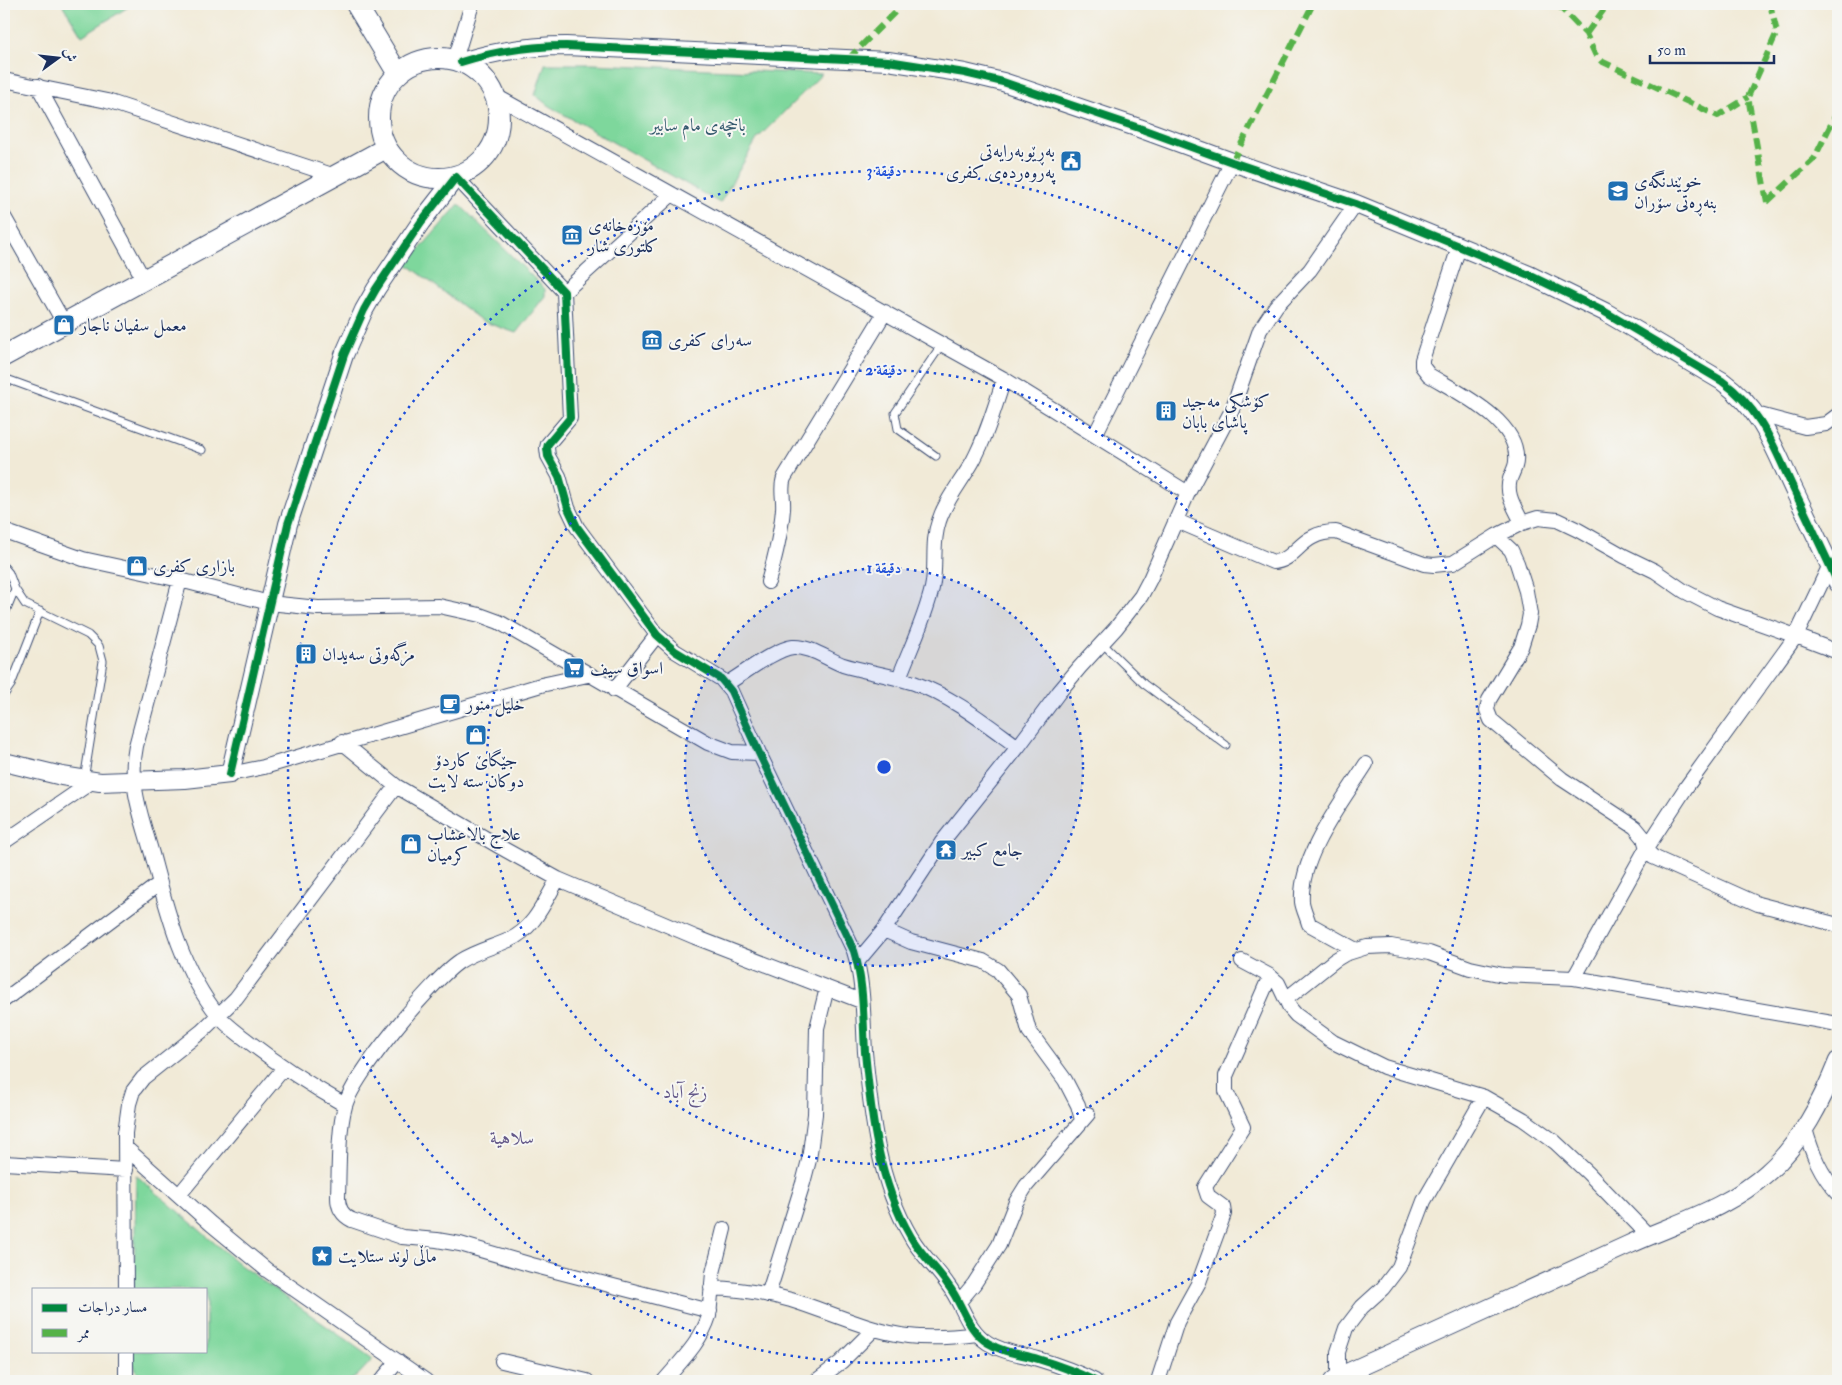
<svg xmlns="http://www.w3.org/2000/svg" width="1842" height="1385" font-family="'IM FELL Double Pica',Amiri,serif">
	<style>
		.green { fill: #7ed79c; stroke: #4c837d }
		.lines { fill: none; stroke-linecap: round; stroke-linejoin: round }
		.service-casing { stroke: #3b4b70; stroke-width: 9 }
		.minor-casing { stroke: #3b4b70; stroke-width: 16 }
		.tertiary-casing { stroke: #3b4b70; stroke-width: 20 }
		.secondary-casing { stroke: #3b4b70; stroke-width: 22 }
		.service { stroke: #fff; stroke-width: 7 }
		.minor { stroke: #fff; stroke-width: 14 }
		.tertiary { stroke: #fff; stroke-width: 18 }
		.secondary { stroke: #fff; stroke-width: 20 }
		.quiet { stroke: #55b248; stroke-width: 6; stroke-dasharray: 12 6; stroke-linecap: butt }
		.cycleway-casing { stroke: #f6f6f2; stroke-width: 11 }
		.cycleway { stroke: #00873e; stroke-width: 8 }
		.ring { fill: none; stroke: #1d4ed8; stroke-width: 2.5; stroke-dasharray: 2.5 5 }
		.labels { text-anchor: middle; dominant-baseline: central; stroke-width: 4; stroke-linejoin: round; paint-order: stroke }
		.park-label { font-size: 18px; fill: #34596e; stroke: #f6f6f2 }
		.poi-label { font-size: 18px; fill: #1b2f5e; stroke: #f6f6f2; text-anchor: start }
		.neighbourhood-label { font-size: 19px; fill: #64598a; stroke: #f6f6f2 }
		.centre { fill: #1d4ed8; stroke: #f6f6f2; stroke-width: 2.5 }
		.ring-label { font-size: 15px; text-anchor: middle; font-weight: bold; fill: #1d4ed8; stroke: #f6f6f2; stroke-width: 4; stroke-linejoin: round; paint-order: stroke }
	</style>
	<rect width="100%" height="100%" fill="#f6f6f2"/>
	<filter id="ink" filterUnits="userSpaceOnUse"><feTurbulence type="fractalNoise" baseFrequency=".02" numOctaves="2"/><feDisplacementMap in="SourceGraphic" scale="10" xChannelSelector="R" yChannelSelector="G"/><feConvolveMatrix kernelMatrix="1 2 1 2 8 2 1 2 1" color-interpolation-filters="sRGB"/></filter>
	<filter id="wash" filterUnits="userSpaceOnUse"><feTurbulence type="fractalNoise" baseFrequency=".0096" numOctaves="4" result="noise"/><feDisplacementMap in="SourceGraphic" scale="20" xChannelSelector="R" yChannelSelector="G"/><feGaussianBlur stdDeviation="1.12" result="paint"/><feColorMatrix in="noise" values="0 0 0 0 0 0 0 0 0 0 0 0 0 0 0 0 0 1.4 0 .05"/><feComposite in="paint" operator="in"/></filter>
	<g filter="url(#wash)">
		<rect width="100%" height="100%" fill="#f1ead7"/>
		<!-- green -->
		<path class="green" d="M62 4H133L82 36Z
			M545 64H593L822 74 757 139 720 203 549 106 535 95Z
			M459 204 545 289V296L516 333 482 321 407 264Z
			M136 1175 240 1265 373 1359 357 1376 349 1381H208L146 1377 137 1373 133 1362V1351H206V1289H134Z"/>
	</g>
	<g filter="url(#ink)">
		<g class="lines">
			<!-- service casing -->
			<g class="service-casing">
				<path id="service" d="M4 378 202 450
					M936 456 898 429 895 413 942 344
					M4 567 9 573 15 589 25 604 88 635 99 646 103 661 84 780
					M4 616 15 589
					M1102 643 1144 684 1226 745
					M4 695 11 685 40 611"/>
			</g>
			<!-- minor casing -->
			<g class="minor-casing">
				<path id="minor" d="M455 60 472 4
					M4 80 107 101 335 176
					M38 86 144 280
					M494 95 1004 379 1188 493
					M456 177 564 292 570 418 548 444 547 448 548 456 559 476 568 508 577 527 657 635 675 651 721 679 731 691 759 753 854 951C864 983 863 1018 865 1052 871 1115 878 1181 911 1237 921 1255 937 1268 948 1285 963 1304 966 1329 988 1343 1004 1353 1021 1354 1038 1359 1058 1365 1077 1372 1095 1381
					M4 217 64 323
					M1459 247 1422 360V366L1429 375C1457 392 1520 421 1516 461 1516 467 1512 473 1510 479 1505 495 1516 509 1522 523
					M564 292 672 194
					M1756 414 1805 427 1826 424 1838 415
					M1095 435 1232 162
					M1177 521 1273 562C1290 562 1298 544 1313 537 1320 533 1328 532 1336 532L1424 564 1434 565 1453 563 1496 536 1522 523 1538 518 1557 520 1578 530 1624 556 1655 571 1684 591 1717 608 1796 636 1838 652
					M4 531 83 559 180 580 269 603 318 608 439 606 480 615 499 622 708 743 732 752 759 753
					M1496 536 1511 550 1517 563 1526 591 1530 614 1528 625 1521 647 1489 700 1487 710 1491 720 1562 779 1635 827 1644 838 1648 852 1653 857 1758 904 1838 925
					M180 580 136 746C128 784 142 818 152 854 167 910 181 969 218 1015 225 1024 235 1031 244 1038 276 1063 310 1085 345 1105
					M768 582C775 558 781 533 783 509 784 498 780 488 784 478L885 312
					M899 678C910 649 925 619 932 588 937 566 931 543 939 521 946 499 962 481 973 461 987 435 995 406 1004 379
					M726 684C743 674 775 649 793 647 810 646 827 659 843 665 866 672 891 675 914 683 953 697 985 723 1018 747
					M614 690 657 635
					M342 742 396 786 502 848 558 879 695 937 861 1001
					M230 774 264 767 541 685 588 675
					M4 842 93 781
					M558 879C545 901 534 929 509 940 493 947 476 951 460 961 433 979 353 1075 345 1106 338 1131 339 1170 338 1197 338 1208 342 1215 352 1220L402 1237 437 1240 460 1244 532 1265 710 1311
					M884 930 911 942 983 961 998 970 1019 995 1029 1031 1065 1080 1078 1105 1082 1120
					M1356 950 1309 924C1307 917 1303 909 1302 902 1299 856 1342 802 1366 764
					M1242 961 1270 976 1278 983 1290 1008 1296 1015 1333 1042 1384 1067 1484 1097 1523 1119 1555 1142 1588 1173 1648 1235
					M857 962 884 930 942 842 1018 747 1059 692 1080 667 1116 628 1141 596 1150 579 1188 493 1232 410 1260 330 1276 306 1310 270 1356 204
					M1574 978 1646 849 1687 786 1796 636 1830 565
					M1286 999 1335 960 1345 954 1367 947 1391 946 1429 953 1470 968 1503 975 1574 978 1838 1024
					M4 1000 160 883
					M1805 1129C1812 1153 1820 1174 1838 1193
					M126 1148 211 1224 268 1271 426 1381
					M4 1163 126 1170
					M179 1195 284 1068
					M711 1288C738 1289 765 1293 791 1300 830 1312 868 1331 908 1336 932 1339 954 1337 977 1334
					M126 1289 125 1133 129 1104 133 1091 143 1078 202 1031 236 998 396 786
					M768 1295 803 1183 809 1160 815 1114 817 1028 827 988
					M959 1302 974 1284 999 1245 1016 1202 1026 1186 1088 1114
					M126 1351V1381
					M502 1361 587 1381
					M1338 1377V1352L1346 1328 1362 1307 1383 1288 1399 1267 1424 1201 1484 1097
					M381 1381 398 1361
					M664 1381C681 1361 701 1342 709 1316L713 1273 724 1229
					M816 1381 841 1362 874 1329
					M1158 1381 1177 1322 1199 1282 1224 1214 1223 1207 1208 1196 1205 1187 1243 1127 1226 1091V1076L1270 976"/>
			</g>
			<!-- tertiary casing -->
			<g class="tertiary-casing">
				<path id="tertiary" d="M461 62C496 51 529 46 566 46L888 61 965 73 1003 82 1139 128 1232 162 1356 204 1529 275 1605 312 1722 381C1763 411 1774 448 1795 492 1810 523 1824 553 1838 583
					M4 762 62 776 100 782 185 779 230 774 288 524 344 355 364 310 376 289 421 222 456 177
					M1333 1381 1338 1377C1435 1333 1531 1289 1628 1245 1676 1223 1728 1209 1768 1172 1801 1143 1822 1101 1838 1061"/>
			</g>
			<!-- secondary casing -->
			<g class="secondary-casing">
				<path id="secondary" d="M356 4 398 74
					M379 118a60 60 0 1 1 120 0a60 60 0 1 1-120 0Z
					M4 356 386 148"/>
			</g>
			<!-- service -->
			<use href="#service" class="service"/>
			<!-- minor -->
			<use href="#minor" class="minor"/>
			<!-- tertiary -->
			<use href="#tertiary" class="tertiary"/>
			<!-- secondary -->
			<use href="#secondary" class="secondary"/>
			<!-- quiet -->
			<path class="quiet" d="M1557 4 1586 34 1595 54 1601 61 1718 116 1748 97
				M1586 34 1608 4
				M848 59 903 4
				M1232 162 1313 4
				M1767 202 1748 97 1777 32 1770 4
				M1767 202 1814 159 1838 110"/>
			<!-- cycleway casing -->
			<g class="cycleway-casing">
				<path id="cycleway" d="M461 62C496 51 529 46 566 46L888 61 965 73 1003 82 1139 128 1232 162 1356 204 1529 275 1605 312 1722 381C1763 411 1774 448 1795 492 1810 523 1824 553 1838 583
					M230 774 288 524 344 355 364 310 376 289 421 222 456 177 564 292 570 418 548 444 547 448 548 456 559 476 568 508 577 527 657 635 675 651 721 679 731 691 759 753 854 951C864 983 863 1018 865 1052 871 1115 878 1181 911 1237 921 1255 937 1268 948 1285 963 1304 966 1329 988 1343 1004 1353 1021 1354 1038 1359 1058 1365 1077 1372 1095 1381"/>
			</g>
			<!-- cycleway -->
			<use href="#cycleway" class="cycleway"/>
		</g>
	</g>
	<!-- distance rings -->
	<circle cx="884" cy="767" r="199" fill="#1d4ed8" fill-opacity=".12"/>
	<g class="ring">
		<circle cx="884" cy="767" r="199"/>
		<circle cx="884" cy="767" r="397"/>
		<circle cx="884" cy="767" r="596"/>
	</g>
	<!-- icons -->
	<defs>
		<g id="civic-square" transform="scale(1.125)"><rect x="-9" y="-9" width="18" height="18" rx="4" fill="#1f6fb2" stroke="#f6f6f2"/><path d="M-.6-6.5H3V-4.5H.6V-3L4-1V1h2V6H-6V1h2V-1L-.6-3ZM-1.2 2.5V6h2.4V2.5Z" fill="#fff"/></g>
		<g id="school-square" transform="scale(1.125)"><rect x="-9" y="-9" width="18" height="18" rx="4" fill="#1f6fb2" stroke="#f6f6f2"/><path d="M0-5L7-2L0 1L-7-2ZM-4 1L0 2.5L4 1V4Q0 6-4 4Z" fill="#fff"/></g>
		<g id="museum-square" transform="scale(1.125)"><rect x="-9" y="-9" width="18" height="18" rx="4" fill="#1f6fb2" stroke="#f6f6f2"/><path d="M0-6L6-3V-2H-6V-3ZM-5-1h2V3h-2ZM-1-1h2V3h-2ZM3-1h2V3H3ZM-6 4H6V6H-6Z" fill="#fff"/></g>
		<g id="shop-square" transform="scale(1.125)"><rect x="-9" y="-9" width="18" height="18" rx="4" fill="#1f6fb2" stroke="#f6f6f2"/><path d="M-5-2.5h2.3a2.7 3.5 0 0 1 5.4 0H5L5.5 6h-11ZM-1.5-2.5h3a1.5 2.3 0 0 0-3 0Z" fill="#fff"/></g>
		<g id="building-square" transform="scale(1.125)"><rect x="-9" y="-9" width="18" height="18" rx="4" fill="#1f6fb2" stroke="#f6f6f2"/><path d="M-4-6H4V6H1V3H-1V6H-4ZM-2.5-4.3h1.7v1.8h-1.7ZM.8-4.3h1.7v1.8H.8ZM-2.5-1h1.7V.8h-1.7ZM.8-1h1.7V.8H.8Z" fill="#fff"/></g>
		<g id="supermarket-square" transform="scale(1.125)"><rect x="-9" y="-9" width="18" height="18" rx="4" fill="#1f6fb2" stroke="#f6f6f2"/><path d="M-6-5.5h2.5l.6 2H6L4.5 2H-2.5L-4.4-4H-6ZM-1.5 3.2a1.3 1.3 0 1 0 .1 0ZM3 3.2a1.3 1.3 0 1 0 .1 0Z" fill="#fff"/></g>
		<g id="cafe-square" transform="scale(1.125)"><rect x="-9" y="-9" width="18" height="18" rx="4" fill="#1f6fb2" stroke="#f6f6f2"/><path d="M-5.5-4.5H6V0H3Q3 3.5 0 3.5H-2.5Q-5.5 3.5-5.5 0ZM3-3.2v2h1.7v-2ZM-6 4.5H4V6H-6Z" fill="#fff"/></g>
		<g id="temple-square" transform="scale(1.125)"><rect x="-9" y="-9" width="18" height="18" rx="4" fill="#1f6fb2" stroke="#f6f6f2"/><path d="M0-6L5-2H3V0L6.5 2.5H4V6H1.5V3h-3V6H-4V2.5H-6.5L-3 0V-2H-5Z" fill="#fff"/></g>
		<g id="sight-square" transform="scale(1.125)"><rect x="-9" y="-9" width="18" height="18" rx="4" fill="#1f6fb2" stroke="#f6f6f2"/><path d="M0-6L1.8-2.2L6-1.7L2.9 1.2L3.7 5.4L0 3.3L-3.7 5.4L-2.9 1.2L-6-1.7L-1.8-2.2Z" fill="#fff"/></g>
	</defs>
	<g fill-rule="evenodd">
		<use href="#civic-square" x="1071" y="161"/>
		<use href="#school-square" x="1618" y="191"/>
		<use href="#museum-square" x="572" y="235"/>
		<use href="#shop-square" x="64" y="325"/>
		<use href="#museum-square" x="652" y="340"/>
		<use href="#building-square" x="1166" y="411"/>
		<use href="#shop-square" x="137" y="566"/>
		<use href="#building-square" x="306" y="654"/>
		<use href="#supermarket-square" x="574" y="668"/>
		<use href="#cafe-square" x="450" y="704"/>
		<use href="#shop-square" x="476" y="735"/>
		<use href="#shop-square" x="411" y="844"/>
		<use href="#temple-square" x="946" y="850"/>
		<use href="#sight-square" x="322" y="1256"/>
	</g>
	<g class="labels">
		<!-- park labels -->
		<g class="park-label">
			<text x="698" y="125">باخچەی مام سابیر</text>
		</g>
		<!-- poi labels -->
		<g class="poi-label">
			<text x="1055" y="151" text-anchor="end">بەڕێوبەرایەتی<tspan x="1055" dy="21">پەروەردەی کفری</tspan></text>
			<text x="1634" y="181">خوێندنگەی<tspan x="1634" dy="21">بنەڕەتی سۆران</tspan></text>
			<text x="588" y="225">مۆزەخانەی<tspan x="588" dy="21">کلتوری شار</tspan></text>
			<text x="80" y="325">معمل سفيان ناجار</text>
			<text x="668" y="340">سەرای کفری</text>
			<text x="1182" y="401">کۆشکی مەجید<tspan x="1182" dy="21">پاشای بابان</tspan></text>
			<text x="153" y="566">بازاری کفری</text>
			<text x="322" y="654">مزگەوتی سەیدان</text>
			<text x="590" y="668">اسواق سيف</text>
			<text x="466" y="704">خلیل منور</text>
			<text x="476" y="760" text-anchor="middle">جێگاێ کاردۆ<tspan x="476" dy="21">دوکان ستە لایت</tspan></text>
			<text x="427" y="834">علاج بالاعشاب<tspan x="427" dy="21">كرميان</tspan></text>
			<text x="962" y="850">جامع كبير</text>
			<text x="338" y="1256">ماڵی لوند ستلایت</text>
		</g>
		<!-- neighbourhood labels -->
		<g class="neighbourhood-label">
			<text x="685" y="1092">زنج آباد</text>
			<text x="512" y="1138">سلاهية</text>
		</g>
	</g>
	<circle cx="884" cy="767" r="8" class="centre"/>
	<g class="ring-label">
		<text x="884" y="176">3 دقيقة</text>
		<text x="884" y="375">2 دقيقة</text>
		<text x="884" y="573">1 دقيقة</text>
	</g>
	<!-- margin -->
	<rect width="1842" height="1385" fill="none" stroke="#f6f6f2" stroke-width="20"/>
	<!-- legend -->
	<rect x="32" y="1288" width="175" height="65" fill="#f6f6f2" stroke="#9ea6b7"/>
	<rect x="42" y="1304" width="25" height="8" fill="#00873e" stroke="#9ea6b7"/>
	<text x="78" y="1312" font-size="15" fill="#1b2f5e">مسار دراجات</text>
	<rect x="42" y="1329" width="25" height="8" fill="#55b248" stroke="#9ea6b7"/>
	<text x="78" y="1338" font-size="15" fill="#1b2f5e">ممر</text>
	<!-- north arrow -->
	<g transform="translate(58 58) rotate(75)" stroke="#f6f6f2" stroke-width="4" paint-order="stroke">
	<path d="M0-4L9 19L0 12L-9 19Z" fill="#1b2f5e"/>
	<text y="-8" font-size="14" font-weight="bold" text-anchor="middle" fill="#1b2f5e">ش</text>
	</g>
	<!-- scale -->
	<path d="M1650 55v8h124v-8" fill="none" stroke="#1b2f5e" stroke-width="2.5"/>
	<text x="1657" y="55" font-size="15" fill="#1b2f5e" stroke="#f6f6f2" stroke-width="4" paint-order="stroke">50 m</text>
</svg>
